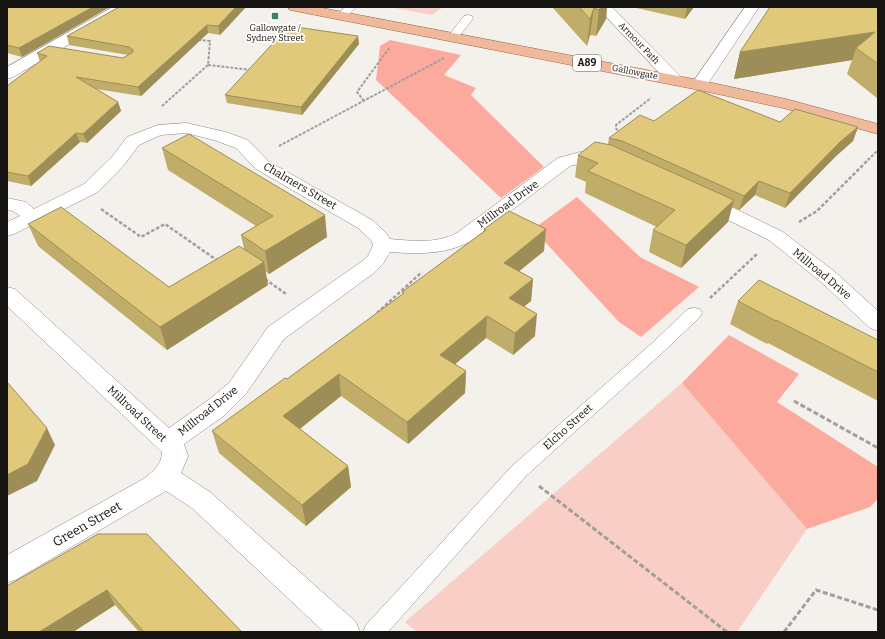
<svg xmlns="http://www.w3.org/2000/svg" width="885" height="639" font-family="Bitter,serif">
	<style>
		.green { fill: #f8cec7 }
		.forest { fill: #fdaa9e }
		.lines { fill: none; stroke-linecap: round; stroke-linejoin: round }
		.lane-casing { stroke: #8c8985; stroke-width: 1 }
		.street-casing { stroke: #8c8985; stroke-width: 1 }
		.primary-casing { stroke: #9c6240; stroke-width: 1 }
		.path-far2 { stroke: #a19e9b; stroke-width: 2; stroke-dasharray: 3 1.5; stroke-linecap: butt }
		.path-far1 { stroke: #a19e9b; stroke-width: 2.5; stroke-dasharray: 3.5 2; stroke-linecap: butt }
		.path { stroke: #a19e9b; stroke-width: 3; stroke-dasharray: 5 2.5; stroke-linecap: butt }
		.lane { fill: #fff; fill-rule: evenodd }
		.street { fill: #fff; fill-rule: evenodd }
		.primary { fill: #efba9b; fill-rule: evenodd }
		.wall { fill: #c1ad6a }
		.shaded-wall { fill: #9d8d56 }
		.building { fill: #e0c97b; stroke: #9d8d56 }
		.poi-dot { fill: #3c8074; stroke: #fffefd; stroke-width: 1.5 }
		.labels { text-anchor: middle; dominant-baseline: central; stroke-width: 3.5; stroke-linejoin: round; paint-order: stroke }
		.far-poi-label { font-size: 9px; fill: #161514; stroke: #fffefd }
		.far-street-label { font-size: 9px; fill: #161514; stroke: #fffefd }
		.shield { fill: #fffefd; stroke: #5c5b5a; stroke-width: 1 }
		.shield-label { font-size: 10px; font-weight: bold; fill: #161514 }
		.street-label { font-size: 11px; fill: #161514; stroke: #fffefd }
		.near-street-label { font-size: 13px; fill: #161514; stroke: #fffefd }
	</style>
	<rect width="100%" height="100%" fill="#f4f0ec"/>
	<!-- green -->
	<path class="green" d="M390 7H443L432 15Z
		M682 383 807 529 737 632H417L405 622Z"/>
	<!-- forest -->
	<path class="forest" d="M390 40 461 55 444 75 476 88 471 95 544 167 501 198 376 80 380 46Z
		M577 197 640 257 699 287 641 337 619 322 533 229Z
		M729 335 799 374 777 402 878 467V499L870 507 807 529 682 383Z"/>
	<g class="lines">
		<!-- lane casing -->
		<g class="lane-casing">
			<path id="lane" d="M345 7H356L346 17H338L337 15Z
				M468 15 472 16 473 18 472 20 457 39H449L448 37 449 35 464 16Z
				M694 308 700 309 702 313 700 317 662 353 526 476 388 632H363L366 625 512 466 650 345 688 309Z"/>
		</g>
		<!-- street casing -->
		<g class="street-casing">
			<path id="street" d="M113 7H130L128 10 13 77 7 79V67Z
				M597 7H612L681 77 683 80 681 83 675 85 669 83Z
				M745 7H759L705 88 699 90 693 88 691 85Z
				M186 123 226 132 248 140 268 161 372 220 386 233 390 239C413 241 436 244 457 233L558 158 580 152 614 155 617 159 614 163C599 167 587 161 570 166L471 241C445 255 418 254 390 252L383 264 375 272 284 339 245 395 225 415 184 444 188 456 181 473 210 492 356 622 360 632H324L192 508 166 491 17 579 7 583V555L145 478C153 471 162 465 162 452L7 306V287L15 289 169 428 207 401 229 383 268 327 361 262 368 256 373 245 371 240 358 228 256 169 236 148 214 140 186 133 161 135 139 145 124 165 98 192 14 234 7 236V222L20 216 13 211 7 210V198L26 202 34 209 84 184 112 157 127 137 158 125Z
				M704 195 711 197 783 232 835 272 878 311V331L870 328 821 282 769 240 697 205 695 201 697 197Z"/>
		</g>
		<!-- primary casing -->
		<g class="primary-casing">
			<path id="primary" d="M288 7H317L699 80 786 99 878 124V134L783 108 699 90 295 11 290 10Z"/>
		</g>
		<!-- path-far2 -->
		<path class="path-far2" d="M208 65 252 70
			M364 101 357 92 390 47
			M162 106 208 65 210 41 199 40
			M620 134 616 128V125L651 98
			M279 146 444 58
			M868 160 878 150"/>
		<!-- path-far1 -->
		<path class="path-far1" d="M101 209 141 237 165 224 218 261
			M799 222 817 211 869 159
			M265 279 286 294
			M710 298 757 254
			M377 313 422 272"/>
		<!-- path -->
		<path class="path" d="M794 401 878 448
			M539 486 727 632
			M784 632 816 590 878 610"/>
		<!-- lane -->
		<use href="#lane" class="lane"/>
		<!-- street -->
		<use href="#street" class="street"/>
		<!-- primary -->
		<use href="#primary" class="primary"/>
	</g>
	<!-- wall -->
	<path class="wall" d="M7 7H110L22 57 7 53Z
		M119 7H246L220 35 208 33 141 96 96 89 118 102 121 111 87 143 80 142 31 186 7 181V86L40 62 37 53 123 58 128 55 69 45 67 36Z
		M552 7H607L606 19 596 36 590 35 587 46Z
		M632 7H694L685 19Z
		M878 7V99L847 74 852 60 734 79 740 52Z
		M358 36 359 44 302 115 227 103 225 95Z
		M780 122 858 127 853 141 835 157 785 208 755 195 739 210 732 207 728 222 681 268 649 252 653 230 657 227 585 193 586 182 575 177 578 155 608 144 609 138Z
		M162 148 327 237 269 274 265 271 268 285 167 350 38 246 28 224 169 287 244 249 241 235 256 226 168 170Z
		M484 229 544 251 519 271 533 279 531 301 524 306 535 336 513 355 486 338 455 364 466 371 465 393 408 444 341 396 300 429 348 466 351 487 306 526 219 453 212 431 287 379 403 294 402 292 483 232Z
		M738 301 878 340V401L768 343 767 344 730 324Z
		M98 534 242 632H139L115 605 73 632Z"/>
	<!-- shaded-wall -->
	<path class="shaded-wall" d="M93 7H110L22 57 19 48Z
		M236 7H246L220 35 218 26Z
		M601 7H607L606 19 596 36 599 10Z
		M687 7H694L685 19Z
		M594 8 590 35 587 46 590 19Z
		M207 25 208 33 141 96 138 87Z
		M875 32 856 48 852 60 734 79 740 52Z
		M358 36 359 44 302 115 301 107Z
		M118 102 121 111 87 143 83 134Z
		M858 127 853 141 835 157 785 208 790 193 840 142Z
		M76 133 80 142 31 186 28 176Z
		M759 181 755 195 739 210 744 196Z
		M734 200 728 222 681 268 686 245Z
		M325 215 327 237 269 274 265 251Z
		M546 229 544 251 502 285 504 263Z
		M264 262 268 285 167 350 160 327Z
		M533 279 531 301 508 320 509 298Z
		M537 314 535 336 513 355 515 333Z
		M487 316 486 338 440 377V355Z
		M466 371 465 393 408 444 407 422Z
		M339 374 341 396 288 438 283 416Z
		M47 428 55 445 37 481 7 496V475Z
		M348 466 351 487 306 526 302 505Z
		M107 590 115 605 73 632H39Z"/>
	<!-- building -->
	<path class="building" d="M7 7H93L19 48 7 45Z
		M119 7H236L218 26 207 25 138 87 76 77 118 102 83 134 76 133 28 176 7 172V86L47 56 37 53 49 46 123 58 133 52V50L129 47 67 36Z
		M579 7H601L599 10 594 8 590 19Z
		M770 7H878V64L856 48 875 32 740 52Z
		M289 26 358 36 301 107 225 95Z
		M698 90 780 122 795 109 858 127 840 142 790 193 759 181 744 196 622 141 609 138 640 115 654 121Z
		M189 134 325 215 265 251 241 235 273 216 162 148Z
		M595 142 611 145 734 200 686 245 653 230 675 210 588 171 598 163 578 155Z
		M61 207 169 287 239 246 264 262 160 327 28 224Z
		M509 211 546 229 504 263 533 279 509 298 537 314 515 333 487 316 440 355 466 371 407 422 339 374 283 416 348 466 302 505 212 431 285 378 287 379 404 293 402 292 486 230 484 229Z
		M759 280 878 340V372L776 320V321L738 301Z
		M7 382 47 428 28 464 7 475Z
		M98 534H147L242 632H144L107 590 39 632H7V586Z"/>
	<!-- markers -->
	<rect class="poi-dot" x="271" y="12" width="8" height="8" rx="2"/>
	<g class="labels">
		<!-- far-poi labels -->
		<g class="far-poi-label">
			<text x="275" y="28">Gallowgate /<tspan x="275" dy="10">Sydney Street</tspan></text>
		</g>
		<!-- far-street labels -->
		<g class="far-street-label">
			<text transform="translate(639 43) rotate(46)">Armour Path</text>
			<text transform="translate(635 72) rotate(11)">Gallowgate</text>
		</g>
		<!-- shield labels -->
		<rect class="shield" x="573" y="55" width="28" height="16" rx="3"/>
		<g class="shield-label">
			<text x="587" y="63">A89</text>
		</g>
		<!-- street labels -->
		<g class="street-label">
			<text transform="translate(300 186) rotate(30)">Chalmers Street</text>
			<text transform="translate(508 204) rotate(-36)">Millroad Drive</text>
			<text transform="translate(822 274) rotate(40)">Millroad Drive</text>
			<text transform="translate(208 411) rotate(-38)">Millroad Drive</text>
			<text transform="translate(137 414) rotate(43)">Millroad Street</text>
			<text transform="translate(568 427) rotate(-42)">Elcho Street</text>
		</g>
		<!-- near-street labels -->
		<g class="near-street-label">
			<text transform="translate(87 524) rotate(-30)">Green Street</text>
		</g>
	</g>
	<!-- border -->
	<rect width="885" height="639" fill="none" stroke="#161514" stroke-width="16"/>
</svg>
